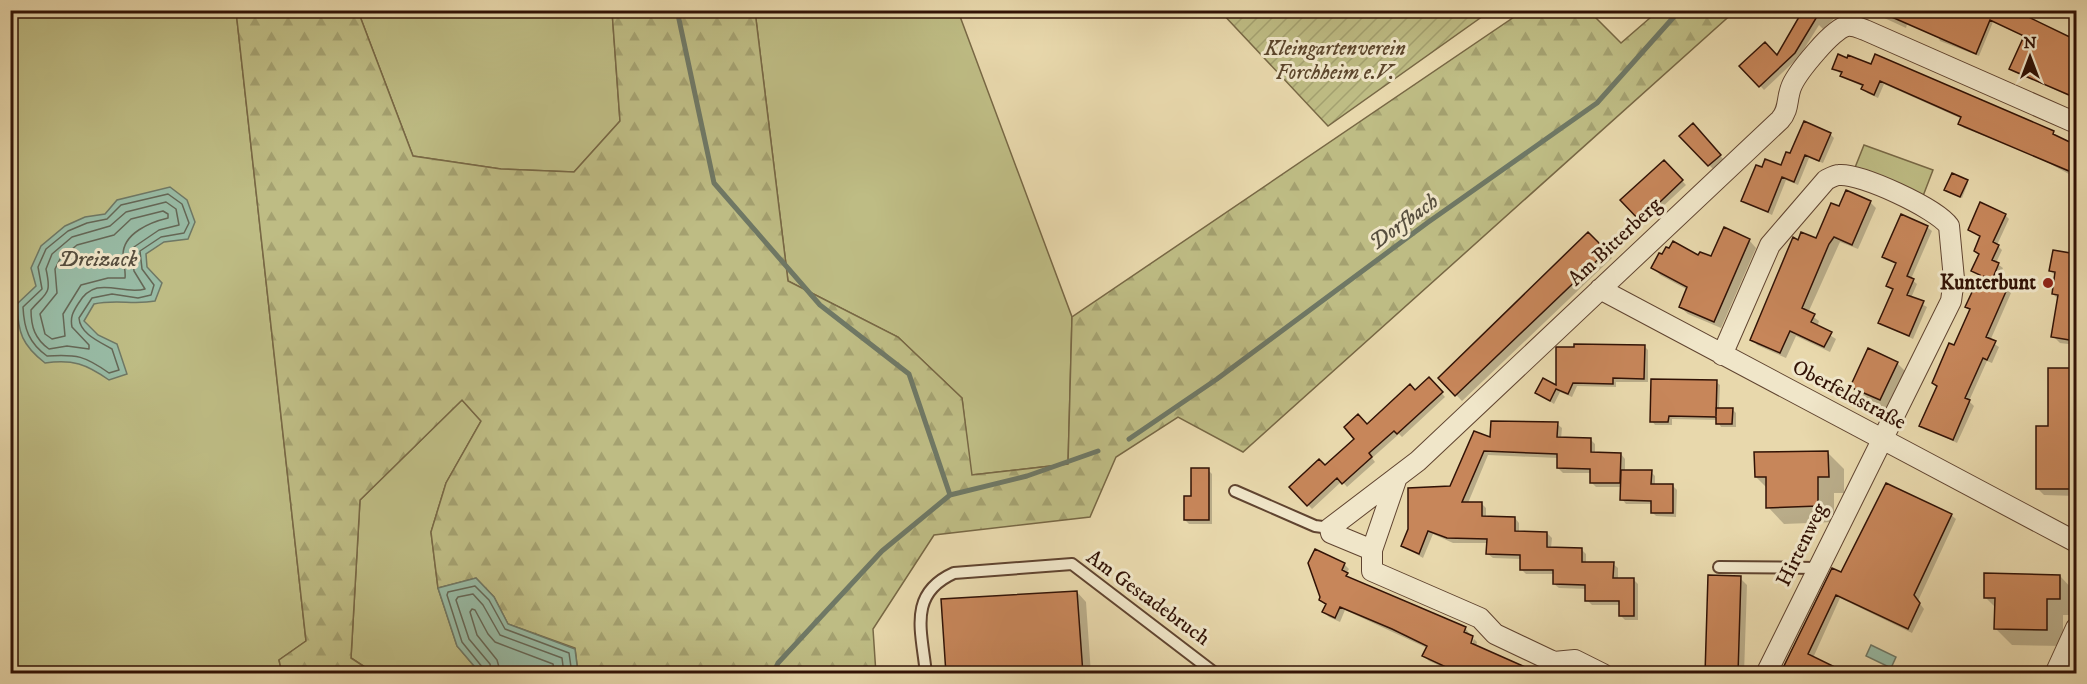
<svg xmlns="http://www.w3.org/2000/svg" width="2087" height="684" font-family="'IM FELL DW Pica',serif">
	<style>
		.green { fill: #bebc84; stroke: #786845; stroke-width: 1.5 }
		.forest { fill: url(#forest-firs); stroke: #786845; stroke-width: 1.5 }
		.garden { fill: url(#garden-furrows); stroke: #786845; stroke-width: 1.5 }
		.water { fill: #98bba5; stroke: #6f7865; stroke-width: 1.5 }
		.shadow { fill: #0003 }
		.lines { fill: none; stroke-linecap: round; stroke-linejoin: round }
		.shore { stroke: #656756; stroke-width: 1.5 }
		.stream { stroke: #6f7865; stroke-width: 5 }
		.building { fill: #c7865a; stroke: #321306; stroke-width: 1.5 }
		.lane-casing { stroke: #604430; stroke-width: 14 }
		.street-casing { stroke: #604430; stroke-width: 22 }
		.lane { stroke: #f0e6c9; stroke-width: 10 }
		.street { stroke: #f0e6c9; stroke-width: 20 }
		.poi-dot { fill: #8f2418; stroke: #f0e6c9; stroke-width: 2 }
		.labels { text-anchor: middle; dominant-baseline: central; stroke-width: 6; stroke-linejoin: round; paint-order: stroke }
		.park-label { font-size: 21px; font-style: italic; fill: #5c462c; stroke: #f0e6c9 }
		.street-label { font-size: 21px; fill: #321306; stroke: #f0e6c9 }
		.poi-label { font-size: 21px; font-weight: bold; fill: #321306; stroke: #f0e6c9; text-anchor: end }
		.water-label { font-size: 22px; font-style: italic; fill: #564e3e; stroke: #f0e6c9 }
	</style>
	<defs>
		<pattern id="forest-firs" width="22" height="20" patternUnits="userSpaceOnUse" patternTransform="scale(1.5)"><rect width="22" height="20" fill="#bebc84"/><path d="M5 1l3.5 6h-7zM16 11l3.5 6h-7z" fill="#a4a170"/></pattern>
		<pattern id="garden-furrows" width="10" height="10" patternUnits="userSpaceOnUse" patternTransform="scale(1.5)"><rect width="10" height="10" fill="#bebc84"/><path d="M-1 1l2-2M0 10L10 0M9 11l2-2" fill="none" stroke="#a4a170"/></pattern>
	</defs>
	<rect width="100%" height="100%" fill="#e8d8ac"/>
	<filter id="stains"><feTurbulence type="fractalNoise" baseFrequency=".00333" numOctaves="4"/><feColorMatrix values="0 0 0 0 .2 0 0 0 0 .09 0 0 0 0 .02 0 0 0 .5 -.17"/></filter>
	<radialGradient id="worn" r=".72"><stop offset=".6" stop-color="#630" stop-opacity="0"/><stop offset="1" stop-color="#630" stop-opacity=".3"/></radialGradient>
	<!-- green -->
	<path class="green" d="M10 11H236L306 641 279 660 282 673 16 674 11 669Z
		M358 11H612L620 121 574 172 501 169 413 156Z
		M755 11H958L1072 317 1068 464 971 475 962 398 898 337 788 281Z
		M1864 145 1933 170 1923 196 1854 170Z
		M462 400 481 421 446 483 431 532 438 588 457 646 480 673H374L351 658 360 500Z"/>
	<!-- forest -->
	<path class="forest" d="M236 11H358L413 156 501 169 574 172 620 121 612 11H755L788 281 898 337 962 398 972 475 1068 464 1072 317 1523 11H1589L1621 43 1658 11H1735L1243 452 1178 417 1116 457 1090 517 934 535 873 629 876 674 578 673 575 648 508 624 494 597 476 578 438 588 431 532 446 483 481 421 462 400 360 500 351 658 374 673H282L279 660 306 641Z"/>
	<!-- garden -->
	<path class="garden" d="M1220 11H1490L1328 126Z"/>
	<!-- water -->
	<path class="water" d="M451 11H492L491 15 463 17Z
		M170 187 187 200 195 222 188 239 164 242 146 254 147 267 162 283 155 301C134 305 115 299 94 304L84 321 98 335 117 344 127 374 109 380C86 364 73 359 45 363 22 345 18 333 17 304L36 286 31 268 41 246 65 226 85 217 105 214 117 200Z
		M476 578 494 597 508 624 575 649 578 673H480L457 646 438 588Z
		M1871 645 1896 657 1891 668 1866 656Z"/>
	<!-- shadow -->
	<path class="shadow" d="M1806 10 1841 12 1823 29 1819 25 1799 57 1764 90 1742 66 1777 57Z
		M1867 10H2000L2076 40V99L2014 72 2011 69 2025 37 1993 22 1979 56 1940 41 1938 36 1907 24 1906 28Z
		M1839 56 2053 133 2063 146 2076 152V178L2034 155 1964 128 1960 124 1962 119 1884 84 1878 98 1867 93 1864 87 1846 79 1834 68Z
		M1693 125 1724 160 1713 169 1681 136Z
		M1830 134 1834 138 1823 163 1809 158 1798 185 1786 180 1772 215 1743 201 1763 169 1782 167Z
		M1664 162 1686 185 1645 223 1623 200Z
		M1967 182 1968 183 1962 198 1946 190Z
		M1870 202 1876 208 1858 249 1840 242 1808 313 1819 321 1817 327 1836 339 1830 352 1796 336 1786 358 1757 345 1752 339 1798 242 1817 240 1840 208Z
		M2005 215 2009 219 1997 245 2002 250 1996 263 2003 268 1996 283 2011 293 1990 341 1999 347 1992 363 1987 361 1969 401 1974 406 1957 443 1921 425 1938 387 1933 383 1955 347 1971 310 1967 307 1981 276 1973 270 1980 255 1975 251 1981 238 1969 230Z
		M1927 227 1932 231 1911 279 1917 284 1911 298 1927 307 1913 339 1880 323 1894 290 1888 285 1896 264 1884 257Z
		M1588 234 1612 258 1462 401 1440 378Z
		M1749 240 1756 248 1721 328 1688 314 1680 307 1688 290 1660 275 1653 267 1699 257 1712 258Z
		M2054 251 2076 253V345L2060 343 2053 336 2059 300 2053 294 2056 276 2050 271Z
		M1644 346 1648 350V382H1616V387L1577 386 1572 397 1560 392 1554 404 1537 393 1557 387Z
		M1897 363 1910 376 1893 412 1865 399 1852 387Z
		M2050 369 2076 370V496L2044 495 2037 488 2050 427Z
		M1429 379 1445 397 1402 437 1399 434 1372 458 1375 462 1347 487 1342 481 1312 509 1291 487 1325 467 1367 426Z
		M1716 382 1720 385 1719 409H1732L1736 413V427H1721L1717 420 1672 419V425H1655L1652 421Z
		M1557 424 1562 428 1561 439H1590L1595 444V454H1621L1625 459V471L1651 472 1655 476V486H1673L1677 490 1676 517 1656 516 1652 512V504H1626L1622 499V487H1596L1591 482 1592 473H1563L1558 468V458L1488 455 1468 503H1481L1486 508V518H1515L1519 523V533H1547L1552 538 1551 548 1581 549 1586 554V563L1613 564 1618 568V579H1633L1638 584V620H1625L1620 615 1621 605H1592L1587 600V589L1559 588 1554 584V574H1526L1521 569V559L1493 558 1488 554V543H1453L1433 534 1423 558 1403 546 1492 439Z
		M1827 452 1844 469V493H1834V522L1784 524 1768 507 1767 488 1756 477Z
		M1208 470 1212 474V524H1189L1185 520 1192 498Z
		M1951 515 1956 519 1918 601 1924 609 1912 633 1840 598 1813 658 1781 674 1841 574Z
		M1344 564 1349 569 1346 574 1352 580 1465 628 1473 638 1469 650 1474 639 1477 642 1476 647 1537 674H1458L1429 661 1424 656 1427 648 1345 610 1340 622 1329 617 1324 612 1327 606 1320 600Z
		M2060 576 2076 593V615H2063V646L2012 645 1996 629V608L1985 597Z
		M1740 578 1747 585 1744 674H1706Z
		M1077 592 1086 602 1091 674H948Z"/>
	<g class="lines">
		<!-- shore -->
		<path class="shore" d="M168 194 182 204 189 223 184 233 161 237 140 251 142 269 154 285 151 295 138 298 112 294 92 298 79 318C80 334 100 342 112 349L119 370 109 373C85 356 77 354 47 356 29 343 24 329 23 307L42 289 38 267 46 249 68 231 87 223 107 219 121 205Z
			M166 202 176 209 179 225 159 230 134 247 132 254 134 271 145 289C121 296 96 273 78 304 73 312 70 317 72 327L89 345V349L67 346 49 349C35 339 31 327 31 310 46 292 52 296 46 269L52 254 72 237 110 226 126 212Z
			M163 211 168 214V218C151 222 123 233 123 255 123 262 126 271 125 278H108L81 285 63 314 65 336 52 339 45 334 40 314 57 293 55 269 60 259 77 245 114 235 131 219Z
			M484 674 483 668 462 642 447 595 448 592 475 586 489 600 505 629 569 653 572 674
			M492 674 490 664 469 639 456 600 458 597 473 594 483 605 500 635 562 658 564 674
			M501 674 497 660 477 635 470 612 472 609 475 610 488 634 495 642 553 664 555 674"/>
		<!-- stream -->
		<path class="stream" d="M677 10 714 183 820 305 909 374 950 495
			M1129 439 1217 379 1427 223 1597 103 1680 10
			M773 674 778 663 882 551 950 495 1027 476 1098 451"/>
	</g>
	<!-- building -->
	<path class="building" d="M1803 10H1821L1795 53 1759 87 1739 66 1765 42 1777 55Z
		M2014 10 2076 40V98L2009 69 2024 36 1990 20 1976 54 1878 11Z
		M1838 54 1847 58 1848 55 1871 64 1875 54 2054 131 2053 134 2076 145V174L1958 124 1961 117 1880 81 1874 95 1861 89 1863 85 1840 76 1842 72 1832 69Z
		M1804 121 1831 133 1819 161 1805 155 1794 182 1782 177 1768 212 1741 201 1756 165 1762 167 1765 159 1781 165 1786 152 1790 153Z
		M1693 123 1721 155 1708 166 1679 136Z
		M1664 160 1683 180 1640 221 1620 200Z
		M1952 173 1968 180 1960 197 1944 190Z
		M1846 190 1871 201 1852 245 1834 237 1829 244 1802 308 1815 314 1811 322 1832 332 1824 347 1790 331 1780 353 1750 340 1793 237 1798 240 1801 232 1816 238 1831 203 1839 206Z
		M1980 202 2006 214 1993 242 1999 245 1992 260 1999 263 1992 280 1983 276 2008 287 1986 337 1996 341 1987 360 1983 358 1965 398 1970 400 1953 440 1919 426 1937 386 1932 383 1949 343 1954 345 1970 309 1965 307 1980 275 1971 271 1979 254 1974 251 1980 236 1968 230Z
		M1901 214 1928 226 1907 276 1914 279 1907 295 1924 301 1909 336 1878 323 1893 289 1886 286 1896 263 1882 257Z
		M1724 227 1750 239 1714 322 1679 307 1687 287 1651 268 1659 253 1662 254 1666 247 1669 248 1673 241 1698 255 1700 252 1711 256Z
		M1588 232 1607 251 1455 396 1438 378Z
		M2053 250 2076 254V341L2051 337 2058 295 2052 294 2055 272 2049 271Z
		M1574 344 1645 345 1644 379 1613 378V384L1573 383 1568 394 1556 389 1550 401 1535 393 1543 378 1556 385V347H1574Z
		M1868 348 1898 362 1880 400 1850 387Z
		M2048 368H2076V426H2071L2070 489H2036V426H2048Z
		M1429 377 1443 392 1397 434 1394 431 1369 453 1372 457 1342 484 1337 478 1307 506 1289 487 1319 459 1325 465 1354 439 1344 427 1358 414 1367 424 1410 384 1415 390Z
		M1651 379 1717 380 1716 416V408H1733L1732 424H1716V417L1669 416 1668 422H1650Z
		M1491 421 1558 422 1557 437 1591 438V452L1621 453 1620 483H1590V469L1557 468V454L1484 451 1462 502H1482V516L1515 517V531L1547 532V547L1582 548V562H1614L1613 578H1634V616H1619V601H1585V585L1553 584V570H1520V555L1486 554 1487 539 1447 538 1428 531 1419 554 1401 546 1408 529V488L1450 486 1474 431 1490 437Z
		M1828 451 1829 477H1818V506L1766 508V477H1755L1754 452Z
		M1191 468H1209V520H1184V496H1191Z
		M1621 470H1652L1651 484H1673V513H1651V501L1620 500Z
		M1886 483 1952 514 1914 595 1920 603 1908 629 1836 595 1808 654 1849 674H1780L1832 568 1841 572Z
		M1315 549 1345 563 1342 570 1348 573 1346 576 1466 627 1464 632 1473 636 1471 643 1541 674H1461L1422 656 1427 646 1392 629 1340 607 1335 618 1322 612 1326 604 1319 600 1320 597 1308 563Z
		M1984 573 2060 575V599H2047V630L1994 629 1995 598H1984Z
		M1708 575 1741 576 1738 674H1705Z
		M1077 591 1083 674H1046L1045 668 946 674 941 599Z"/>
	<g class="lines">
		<!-- lane casing -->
		<g class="lane-casing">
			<path id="lane" d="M1235 491 1315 526 1330 528
				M1719 567 1817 568
				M926 674C922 632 907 594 954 573L1072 564 1216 674"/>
		</g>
		<!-- street casing -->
		<g class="street-casing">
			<path id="street" d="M1600 289 2076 542
				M1722 355 1770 245 1826 180C1830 178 1835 175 1839 175 1860 173 1936 208 1949 226L1954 279 1951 301 1766 674
				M1396 480 1372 550V571L1480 618 1495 634 1554 662 1575 660 1603 674
				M1372 550 1331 533 1330 528 1418 461 1780 120C1790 109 1786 98 1792 85 1798 72 1833 28 1847 26 1854 25 1859 28 1865 30L2076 123
				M2055 674 2076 628"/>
		</g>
		<!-- lane -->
		<use href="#lane" class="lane"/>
		<!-- street -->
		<use href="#street" class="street"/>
	</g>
	<!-- markers -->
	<circle class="poi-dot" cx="2048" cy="283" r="6"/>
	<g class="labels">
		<!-- park labels -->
		<g class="park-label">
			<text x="1335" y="49">Kleingartenverein<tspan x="1335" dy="24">Forchheim e.V.</tspan></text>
		</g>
		<!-- street labels -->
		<g class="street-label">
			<text transform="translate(1615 242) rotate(-43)">Am Bitterberg</text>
			<text transform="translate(1849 395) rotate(28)">Oberfeldstraße</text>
			<text transform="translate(1802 545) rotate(-64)">Hirtenweg</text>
			<text transform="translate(1148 598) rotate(36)">Am Gestadebruch</text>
		</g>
		<!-- poi labels -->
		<g class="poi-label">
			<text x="2036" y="283">Kunterbunt</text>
		</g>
		<!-- water labels -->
		<g class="water-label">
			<text transform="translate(1404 222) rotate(-36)">Dorfbach</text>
			<text x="98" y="259">Dreizack</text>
		</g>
	</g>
	<!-- margin -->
	<rect width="2087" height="684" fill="none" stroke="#e8d8ac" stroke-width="36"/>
	<rect x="12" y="12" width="2063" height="660" fill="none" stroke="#321306" stroke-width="3"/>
	<rect x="18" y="18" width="2051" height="648" fill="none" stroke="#321306" stroke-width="1.5"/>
	<!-- north arrow -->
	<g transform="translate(2030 57)" stroke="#f0e6c9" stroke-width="4.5" paint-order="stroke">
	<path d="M0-4.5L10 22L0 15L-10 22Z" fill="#321306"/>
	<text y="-9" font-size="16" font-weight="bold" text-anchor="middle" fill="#321306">N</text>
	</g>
	<rect width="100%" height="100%" filter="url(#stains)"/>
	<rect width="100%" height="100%" fill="url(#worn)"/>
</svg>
